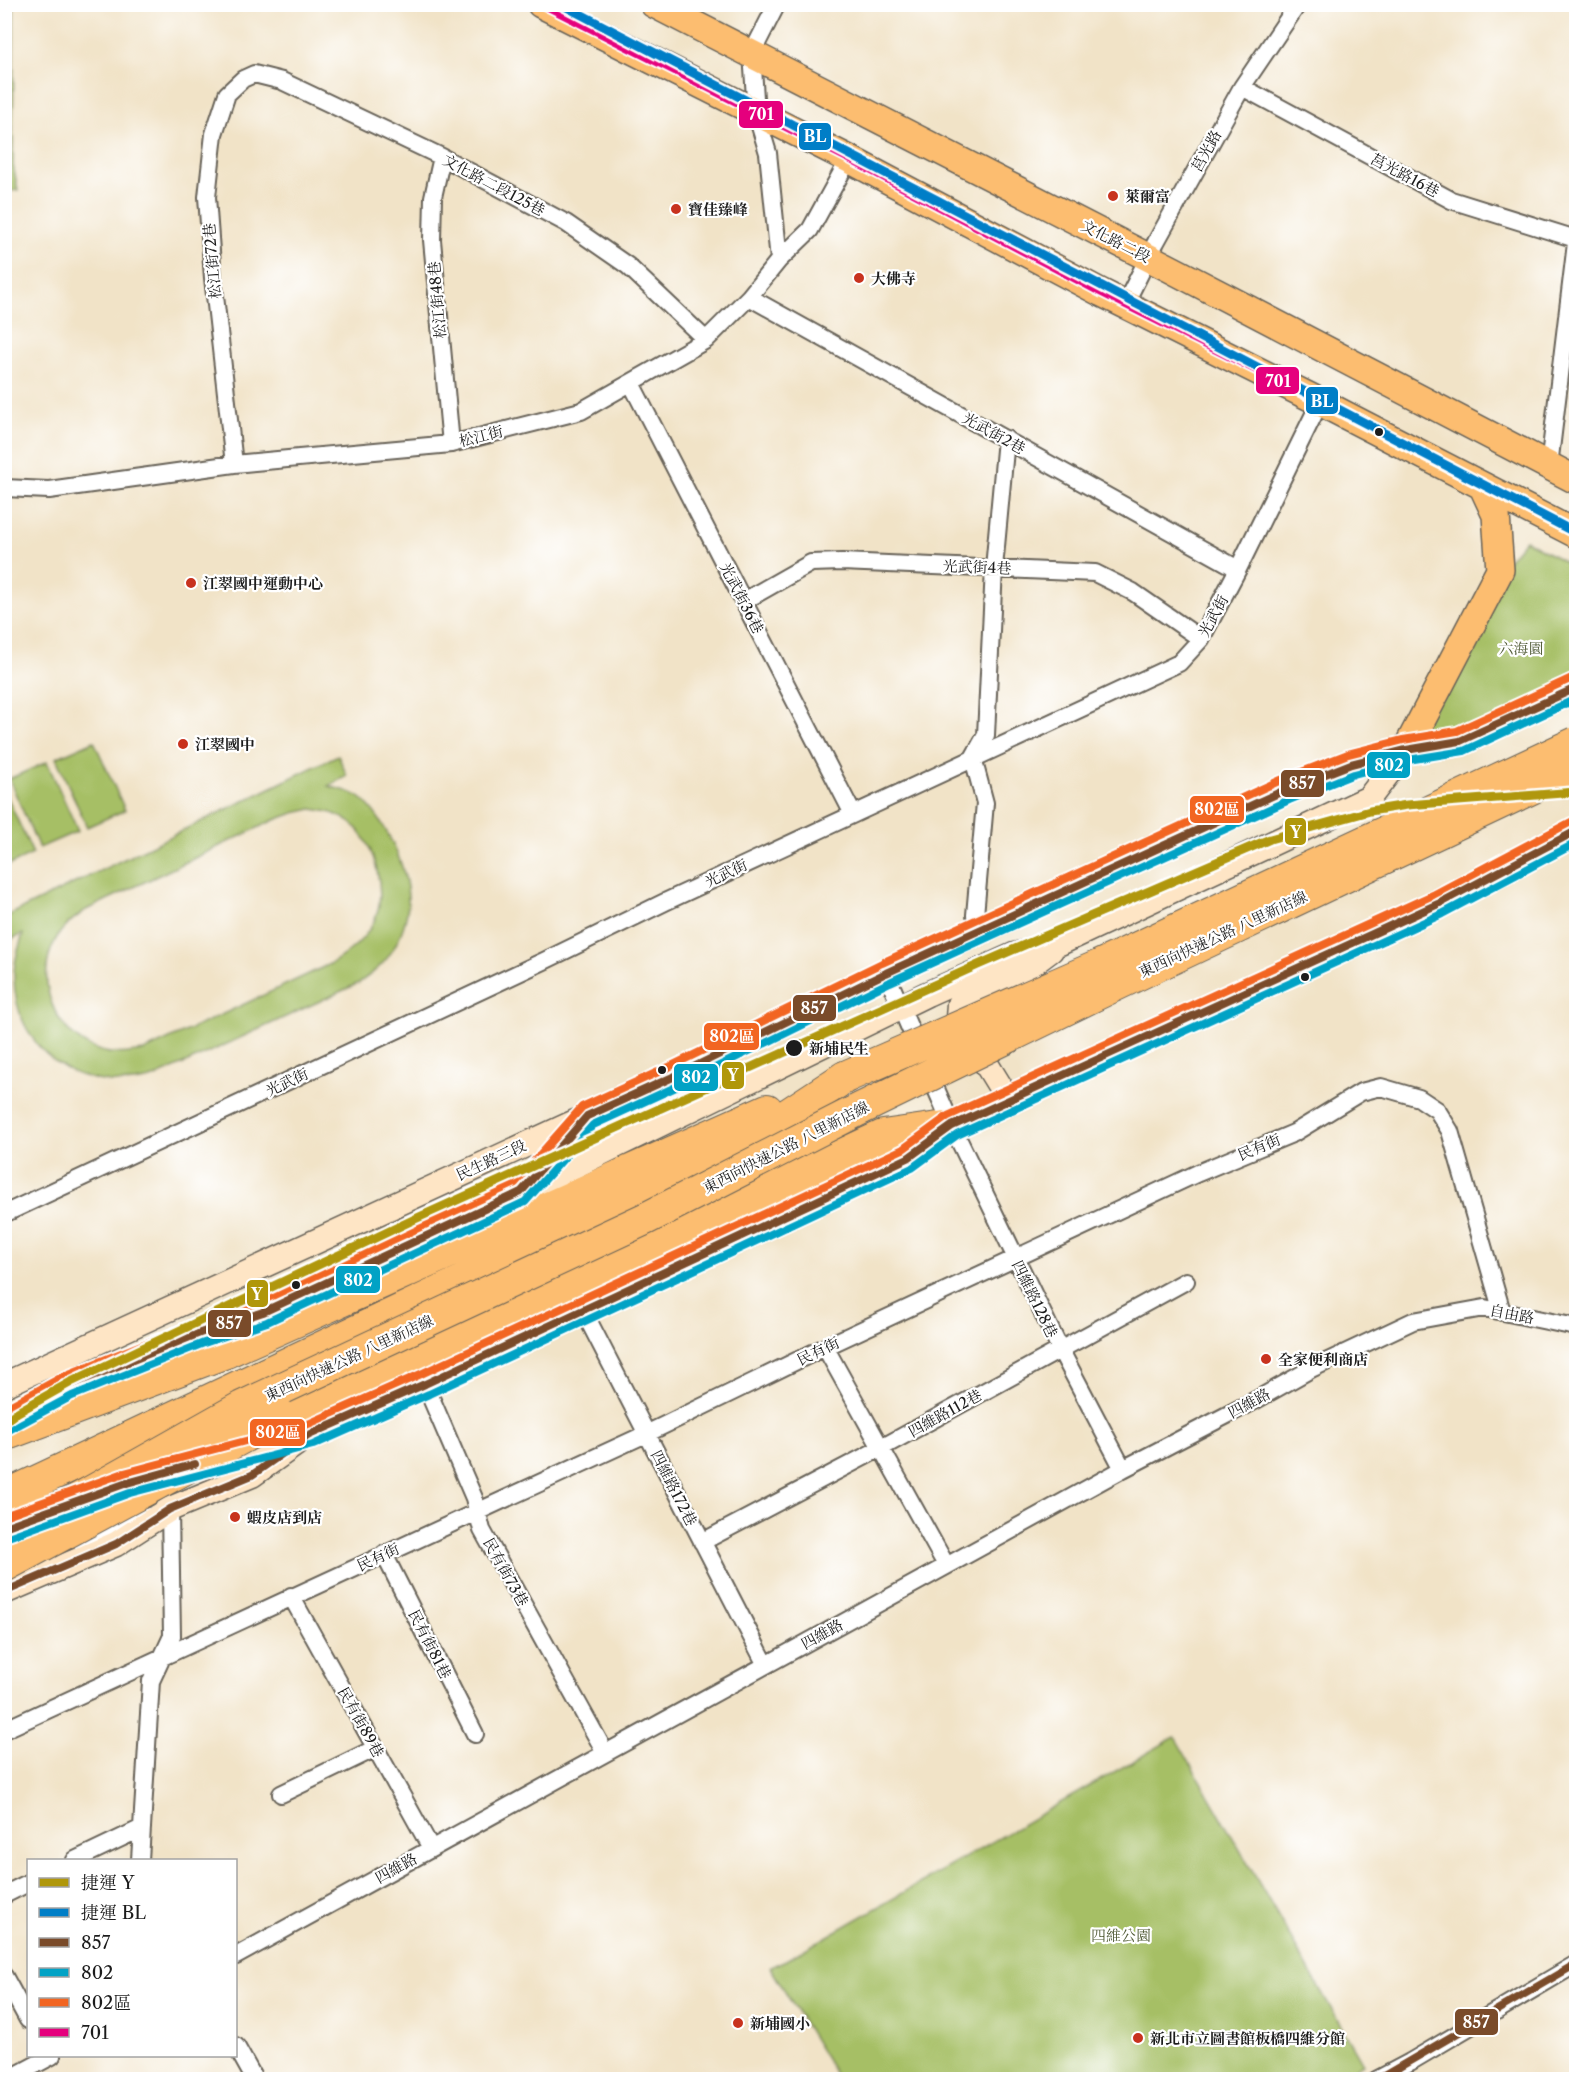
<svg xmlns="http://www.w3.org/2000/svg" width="1581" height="2084" font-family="'Libre Caslon Text','Noto Serif TC',serif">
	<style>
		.green { fill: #a6bf65; stroke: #616e40; stroke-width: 1.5; fill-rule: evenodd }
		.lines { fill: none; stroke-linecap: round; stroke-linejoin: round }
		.street-casing { stroke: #676258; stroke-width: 20 }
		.secondary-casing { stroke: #676258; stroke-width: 27 }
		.primary-casing { stroke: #676258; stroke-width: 30 }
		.highway-casing { stroke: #676258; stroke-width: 34 }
		.street { stroke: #fff; stroke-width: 16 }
		.secondary { stroke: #fee5c5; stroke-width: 24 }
		.primary { stroke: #fcbd6f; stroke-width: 27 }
		.highway { stroke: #fcbd6f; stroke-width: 32 }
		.highway-bridge-casing { stroke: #676258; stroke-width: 34; stroke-linecap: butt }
		.highway-bridge { stroke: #fcbd6f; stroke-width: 32 }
		.bus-1-casing { stroke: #fff; stroke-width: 12 }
		.bus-2-casing { stroke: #fff; stroke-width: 12 }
		.bus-3-casing { stroke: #fff; stroke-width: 12 }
		.bus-4-casing { stroke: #fff; stroke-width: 12 }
		.bus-1 { stroke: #7a4b2a; stroke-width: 8 }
		.bus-2 { stroke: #01a2c5; stroke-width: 8 }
		.bus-3 { stroke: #f26522; stroke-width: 8 }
		.bus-4 { stroke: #e5007d; stroke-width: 8 }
		.metro-1-casing { stroke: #fff; stroke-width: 14 }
		.metro-2-casing { stroke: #fff; stroke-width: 14 }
		.metro-1 { stroke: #b0970a; stroke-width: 9 }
		.metro-2 { stroke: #007ec7; stroke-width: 9 }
		.poi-dot { fill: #c8321e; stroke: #fff; stroke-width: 2 }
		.bus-dot { fill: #1c1c1c; stroke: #fff; stroke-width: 2 }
		.labels { text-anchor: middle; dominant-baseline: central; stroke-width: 4.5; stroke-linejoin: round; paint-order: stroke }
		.street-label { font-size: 15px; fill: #1c1c1c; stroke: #fff }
		.poi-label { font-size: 15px; font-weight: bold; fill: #1c1c1c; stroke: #fff; text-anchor: start }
		.park-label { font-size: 15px; fill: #535d39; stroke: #fff }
		.stop-label { font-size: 15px; font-weight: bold; fill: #1c1c1c; stroke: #fff; text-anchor: start }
		.line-badge { stroke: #fff; stroke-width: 2 }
		.badge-label { font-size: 16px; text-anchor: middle; font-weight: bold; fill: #fff }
	</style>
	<rect width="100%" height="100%" fill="#fff"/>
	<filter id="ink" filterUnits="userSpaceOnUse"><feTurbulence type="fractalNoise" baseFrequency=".0167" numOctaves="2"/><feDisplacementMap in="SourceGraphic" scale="12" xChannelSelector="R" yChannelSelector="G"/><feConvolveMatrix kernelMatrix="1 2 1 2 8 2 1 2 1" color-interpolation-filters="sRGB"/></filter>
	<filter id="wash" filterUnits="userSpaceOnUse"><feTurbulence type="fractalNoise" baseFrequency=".008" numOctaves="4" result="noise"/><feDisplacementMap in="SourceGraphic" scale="24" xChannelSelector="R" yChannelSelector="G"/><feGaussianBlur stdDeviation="1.35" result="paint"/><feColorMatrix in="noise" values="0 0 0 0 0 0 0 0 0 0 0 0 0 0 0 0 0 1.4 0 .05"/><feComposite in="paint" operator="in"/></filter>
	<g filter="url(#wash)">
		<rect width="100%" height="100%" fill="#f1e3c7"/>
		<!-- green -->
		<path class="green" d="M4 5H14L13 165 18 190 5 192Z
			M1525 540 1576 568V681L1460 741 1406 750 1500 570Z
			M94 741 125 810 87 827 56 758Z
			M338 755 347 776 328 786C338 789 353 791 362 799 385 820 407 867 408 898 409 915 401 937 392 951 385 964 371 974 359 983L151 1079C80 1096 13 1051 14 974 14 960 19 947 23 934L7 941 5 935V917ZM312 809C327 811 339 814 351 823 375 842 388 894 374 921 365 940 349 952 332 963L144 1051C128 1053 113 1056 98 1050 54 1034 33 980 56 939 63 926 75 918 86 910L272 821 294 813Z
			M47 762 78 831 39 848 9 779Z
			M4 790 33 854 5 867H4Z
			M1175 1737 1363 2064 1336 2080 838 2079 770 1967 786 1960Z"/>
	</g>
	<g filter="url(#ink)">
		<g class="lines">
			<!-- street casing -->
			<g class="street-casing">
				<path id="street" d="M777 4 752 53 756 113 768 153 779 260
					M1242 87 1451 200 1576 239
					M442 157 433 197 432 240 451 444
					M749 297 1238 569
					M1125 304 1156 242 1242 87 1298 4
					M631 383 853 814
					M234 464 213 278 207 197 214 134 227 94 243 79 254 74 282 81 442 157 566 223 628 266 706 340
					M1549 466 1576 243
					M4 488 49 490 234 464 451 444 581 411 706 340 749 297 779 260 810 230 849 159
					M744 601 811 563 842 562 1095 573 1133 592 1201 639
					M981 931 975 915 985 803 973 758 986 735 994 568 1006 439
					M886 973 952 1126 1060 1349 1123 1469
					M4 1214 544 961 667 901 1179 663 1201 639 1238 569 1320 402
					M583 1310 766 1665
					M825 1347 946 1565
					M425 1384 474 1498 482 1530 605 1752
					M77 1540 170 1509 172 1636 151 1681 140 1860
					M702 1542 881 1448 1186 1281
					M384 1554 475 1734
					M291 1596 431 1848
					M4 1730 646 1434 825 1347 1198 1173 1294 1133 1361 1092 1381 1087 1419 1098 1437 1110 1450 1131 1502 1312
					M281 1794 376 1748
					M75 1860 142 1828
					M4 1895 28 1883
					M236 1956 1123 1469 1256 1400 1311 1369 1413 1321 1484 1308 1576 1327
					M4 1976 28 2020
					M236 2046 255 2080
					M7 2080 52 2056
					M1376 2080 1410 2062 1576 1964"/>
			</g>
			<!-- secondary casing -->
			<g class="secondary-casing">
				<path id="secondary" d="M1009 1101 958 1018 959 1004 967 996 1024 970 1051 950
					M529 1182 581 1123
					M184 1356 263 1312 521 1192 927 994 1014 955 1060 943 1369 798 1406 750
					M4 1385 673 1077 886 973 1285 790 1351 764 1406 750 1460 741 1576 688
					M4 1421 68 1386 201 1332
					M226 1455 309 1435 425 1384 908 1158 952 1126 1231 1000 1438 904 1576 831
					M4 1592 116 1544 170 1509 252 1475 297 1443"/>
			</g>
			<!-- primary casing -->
			<g class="primary-casing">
				<path id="primary" d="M541 4 849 159 1102 293 1320 402 1576 534
					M654 4 1171 269 1576 480
					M1406 750 1500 570 1496 515 1483 487"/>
			</g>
			<!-- highway casing -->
			<g class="highway-casing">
				<path id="highway" d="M747 1135 781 1119 845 1077
					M226 1352 767 1110
					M282 1416 658 1240 883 1136 952 1126
					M4 1497 718 1161 779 1138"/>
			</g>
			<!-- street -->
			<use href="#street" class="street"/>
			<!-- secondary -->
			<use href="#secondary" class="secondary"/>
			<!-- primary -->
			<use href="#primary" class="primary"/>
			<!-- highway -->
			<use href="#highway" class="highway"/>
			<!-- highway-bridge casing -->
			<g class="highway-bridge-casing">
				<path id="highway-bridge" d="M845 1077 1099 966 1576 743
					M4 1435 226 1352
					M4 1541 242 1407 647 1218 860 1109 1109 988 1576 767
					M4 1566 282 1416"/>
			</g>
			<!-- highway-bridge -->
			<use href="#highway-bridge" class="highway-bridge"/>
			<!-- bus-1 casing -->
			<g class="bus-1-casing">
				<path id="bus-1" d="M4 1421 68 1386 200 1333 263 1312 521 1192 587 1116 673 1077 886 973 1285 790 1351 764 1406 750 1460 741 1576 688
					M4 1527 127 1483 195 1464
					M4 1592 116 1544 170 1509 252 1475 309 1435 425 1384 908 1158 952 1126 1438 904 1576 831
					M1377 2080 1576 1964"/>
			</g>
			<!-- bus-2 casing -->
			<g class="bus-2-casing">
				<path id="bus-2" d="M9 1430 72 1396 204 1343 267 1322 525 1202 593 1125 678 1086 890 982 1289 800 1354 774 1408 760 1464 751 1576 699
					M8 1537 130 1493 313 1445 429 1394 912 1168 957 1135 1442 914 1576 843"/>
			</g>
			<!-- bus-3 casing -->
			<g class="bus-3-casing">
				<path id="bus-3" d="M4 1409 64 1376 196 1323 259 1302 515 1183 582 1107 669 1067 882 963 1281 780 1348 754 1403 740 1457 731 1572 678
					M4 1516 124 1473 306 1425 421 1374 903 1149 948 1116 1433 895 1571 822"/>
			</g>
			<!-- bus-4 casing -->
			<g class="bus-4-casing">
				<path id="bus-4" d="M542 4 849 159 1102 293 1320 402 1576 534"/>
			</g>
			<!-- bus-1 -->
			<use href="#bus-1" class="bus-1"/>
			<!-- bus-2 -->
			<use href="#bus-2" class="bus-2"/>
			<!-- bus-3 -->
			<use href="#bus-3" class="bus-3"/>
			<!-- bus-4 -->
			<use href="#bus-4" class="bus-4"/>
			<!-- metro-1 casing -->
			<g class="metro-1-casing">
				<path id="metro-1" d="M4 1422 16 1413 71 1382 415 1219 978 965 1270 839 1370 811 1407 805 1576 792"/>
			</g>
			<!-- metro-2 casing -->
			<g class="metro-2-casing">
				<path id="metro-2" d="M561 4 1576 533"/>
			</g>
			<!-- metro-1 -->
			<use href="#metro-1" class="metro-1"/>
			<!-- metro-2 -->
			<use href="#metro-2" class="metro-2"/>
		</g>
	</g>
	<!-- markers -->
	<g class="poi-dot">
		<circle cx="1113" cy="196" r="6"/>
		<circle cx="676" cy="209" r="6"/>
		<circle cx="859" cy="278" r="6"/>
		<circle cx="191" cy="583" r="6"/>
		<circle cx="183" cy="744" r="6"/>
		<circle cx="1266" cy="1359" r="6"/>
		<circle cx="235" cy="1517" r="6"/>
		<circle cx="738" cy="2023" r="6"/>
		<circle cx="1138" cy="2038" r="6"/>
	</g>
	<g class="bus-dot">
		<circle cx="1379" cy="432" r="5"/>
		<circle cx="1305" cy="977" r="5"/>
		<circle cx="794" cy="1048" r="9"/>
		<circle cx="662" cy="1070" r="5"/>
		<circle cx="296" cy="1285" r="5"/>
	</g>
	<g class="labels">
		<!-- street labels -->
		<g class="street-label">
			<text transform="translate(1206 151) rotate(-61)">莒光路</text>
			<text transform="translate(1405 175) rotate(28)">莒光路16巷</text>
			<text transform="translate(494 185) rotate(28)">文化路二段125巷</text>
			<text transform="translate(1116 241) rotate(27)">文化路二段</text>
			<text transform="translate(212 261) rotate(-95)">松江街72巷</text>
			<text transform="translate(437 300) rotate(-95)">松江街48巷</text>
			<text transform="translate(994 433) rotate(29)">光武街2巷</text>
			<text transform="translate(481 436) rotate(-14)">松江街</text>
			<text transform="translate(977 567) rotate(2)">光武街4巷</text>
			<text transform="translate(742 598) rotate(63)">光武街36巷</text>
			<text transform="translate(1213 616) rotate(-61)">光武街</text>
			<text transform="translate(726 873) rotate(-25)">光武街</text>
			<text transform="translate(1223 934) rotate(-25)">東西向快速公路 八里新店線</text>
			<text transform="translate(287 1082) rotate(-25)">光武街</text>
			<text transform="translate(786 1147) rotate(-27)">東西向快速公路 八里新店線</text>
			<text transform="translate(1259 1147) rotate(-23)">民有街</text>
			<text transform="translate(491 1160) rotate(-25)">民生路三段</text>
			<text transform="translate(1035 1299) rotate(64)">四維路128巷</text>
			<text transform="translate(1512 1314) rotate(11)">自由路</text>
			<text transform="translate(818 1351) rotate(-26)">民有街</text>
			<text transform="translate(349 1358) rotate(-25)">東西向快速公路 八里新店線</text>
			<text transform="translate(1249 1403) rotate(-28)">四維路</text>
			<text transform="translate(945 1413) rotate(-29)">四維路112巷</text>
			<text transform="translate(674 1488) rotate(63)">四維路172巷</text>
			<text transform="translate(378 1557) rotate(-25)">民有街</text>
			<text transform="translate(506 1572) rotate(61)">民有街73巷</text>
			<text transform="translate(822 1634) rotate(-29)">四維路</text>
			<text transform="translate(430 1644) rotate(63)">民有街81巷</text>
			<text transform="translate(361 1722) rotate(61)">民有街89巷</text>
			<text transform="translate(396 1868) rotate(-29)">四維路</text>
		</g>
		<!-- poi labels -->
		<g class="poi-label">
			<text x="1125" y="196">萊爾富</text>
			<text x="688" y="209">寶佳臻峰</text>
			<text x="871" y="278">大佛寺</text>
			<text x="203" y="583">江翠國中運動中心</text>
			<text x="195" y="744">江翠國中</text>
			<text x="1278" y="1359">全家便利商店</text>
			<text x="247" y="1517">蝦皮店到店</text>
			<text x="750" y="2023">新埔國小</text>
			<text x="1150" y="2038">新北市立圖書館板橋四維分館</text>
		</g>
		<!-- park labels -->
		<g class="park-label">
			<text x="1521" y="648">六海園</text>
			<text x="1121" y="1935">四維公園</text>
		</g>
		<!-- stop labels -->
		<g class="stop-label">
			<text x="809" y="1048">新埔民生</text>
		</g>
	</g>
	<g class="line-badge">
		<rect x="738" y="100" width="46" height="29" rx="6" fill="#e5007d"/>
		<rect x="798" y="122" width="34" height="29" rx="6" fill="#007ec7"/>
		<rect x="1255" y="366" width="45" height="29" rx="6" fill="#e5007d"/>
		<rect x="1305" y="386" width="34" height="29" rx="6" fill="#007ec7"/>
		<rect x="1366" y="751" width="45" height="28" rx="6" fill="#01a2c5"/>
		<rect x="1280" y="769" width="45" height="29" rx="6" fill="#7a4b2a"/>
		<rect x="1189" y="795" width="56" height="29" rx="6" fill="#f26522"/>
		<rect x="1284" y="817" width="23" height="29" rx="6" fill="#b0970a"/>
		<rect x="792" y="994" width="45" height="28" rx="6" fill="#7a4b2a"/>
		<rect x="703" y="1022" width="57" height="29" rx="6" fill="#f26522"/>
		<rect x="721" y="1061" width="24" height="29" rx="6" fill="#b0970a"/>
		<rect x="673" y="1063" width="46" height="29" rx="6" fill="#01a2c5"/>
		<rect x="335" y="1265" width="46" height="29" rx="6" fill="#01a2c5"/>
		<rect x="246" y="1279" width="23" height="29" rx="6" fill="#b0970a"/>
		<rect x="207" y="1309" width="45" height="29" rx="6" fill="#7a4b2a"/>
		<rect x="249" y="1418" width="57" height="29" rx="6" fill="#f26522"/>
		<rect x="1454" y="2008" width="45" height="28" rx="6" fill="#7a4b2a"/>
	</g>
	<g class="badge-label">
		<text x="761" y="120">701</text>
		<text x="815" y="142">BL</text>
		<text x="1278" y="387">701</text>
		<text x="1322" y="407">BL</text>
		<text x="1389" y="771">802</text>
		<text x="1302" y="789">857</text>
		<text x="1217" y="815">802區</text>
		<text x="1296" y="838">Y</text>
		<text x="814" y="1014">857</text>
		<text x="732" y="1042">802區</text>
		<text x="733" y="1081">Y</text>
		<text x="696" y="1083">802</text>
		<text x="358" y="1286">802</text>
		<text x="257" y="1300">Y</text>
		<text x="229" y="1329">857</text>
		<text x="278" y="1438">802區</text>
		<text x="1476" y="2028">857</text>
	</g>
	<!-- margin -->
	<rect width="1581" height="2084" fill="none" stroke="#fff" stroke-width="24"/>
	<!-- legend -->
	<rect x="27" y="1859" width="210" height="198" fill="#ffffff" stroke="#a4a4a4" stroke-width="1.5"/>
	<rect x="39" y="1878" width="30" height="9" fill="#b0970a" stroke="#a4a4a4" stroke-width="1.5"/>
	<text x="81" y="1889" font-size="18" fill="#1c1c1c">捷運 Y</text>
	<rect x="39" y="1908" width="30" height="9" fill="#007ec7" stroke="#a4a4a4" stroke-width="1.5"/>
	<text x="81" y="1919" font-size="18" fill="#1c1c1c">捷運 BL</text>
	<rect x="39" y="1938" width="30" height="9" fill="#7a4b2a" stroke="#a4a4a4" stroke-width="1.5"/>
	<text x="81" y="1949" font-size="18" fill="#1c1c1c">857</text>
	<rect x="39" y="1968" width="30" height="9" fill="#01a2c5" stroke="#a4a4a4" stroke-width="1.5"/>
	<text x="81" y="1979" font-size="18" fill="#1c1c1c">802</text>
	<rect x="39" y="1998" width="30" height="9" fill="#f26522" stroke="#a4a4a4" stroke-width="1.5"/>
	<text x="81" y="2009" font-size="18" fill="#1c1c1c">802區</text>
	<rect x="39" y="2028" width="30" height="9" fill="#e5007d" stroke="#a4a4a4" stroke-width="1.5"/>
	<text x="81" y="2039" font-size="18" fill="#1c1c1c">701</text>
</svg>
